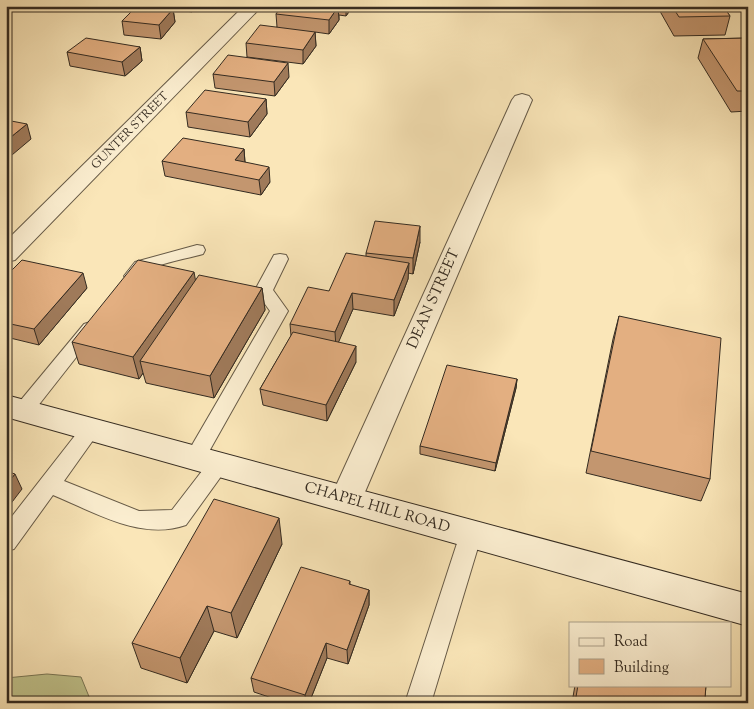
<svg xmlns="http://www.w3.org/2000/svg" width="754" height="709" font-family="'Sorts Mill Goudy',serif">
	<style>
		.green { fill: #c1c48d; stroke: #7a7857 }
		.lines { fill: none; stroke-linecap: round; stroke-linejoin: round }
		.lane-casing { stroke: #665a47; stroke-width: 2 }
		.street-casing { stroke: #665a47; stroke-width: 2 }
		.secondary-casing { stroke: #342b21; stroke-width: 2 }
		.lane { fill: #fcefd1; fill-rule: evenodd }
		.street { fill: #fcefd1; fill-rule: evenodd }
		.secondary { fill: #fcefd1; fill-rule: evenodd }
		.wall { fill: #c3966f; stroke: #342b21 }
		.shaded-wall { fill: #9f7a5a; stroke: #342b21 }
		.building { fill: #e3af81; stroke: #342b21 }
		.labels { text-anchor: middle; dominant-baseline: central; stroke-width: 4; stroke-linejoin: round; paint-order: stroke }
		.far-street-label { font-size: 12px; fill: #342b21; stroke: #fcefd1 }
		.street-label { font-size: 15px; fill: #342b21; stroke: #fcefd1 }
	</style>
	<rect width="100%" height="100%" fill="#fae6b8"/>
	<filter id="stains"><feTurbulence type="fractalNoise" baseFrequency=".004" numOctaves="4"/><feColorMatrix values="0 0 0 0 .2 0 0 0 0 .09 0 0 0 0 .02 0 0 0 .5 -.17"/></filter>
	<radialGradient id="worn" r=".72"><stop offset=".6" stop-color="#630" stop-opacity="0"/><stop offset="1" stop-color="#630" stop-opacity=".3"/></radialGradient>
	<!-- green -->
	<path class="green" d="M47 674 81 677 90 699 87 703H6V678Z"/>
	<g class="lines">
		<!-- lane casing -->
		<g class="lane-casing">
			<path id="lane" d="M197 245 203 246 205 250 203 254C185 259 166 262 149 269 139 273 143 284 127 280L124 276 135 262Z
				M280 254 286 255 288 259 273 290 288 311 202 464 195 466 188 464 185 458 188 452 270 311 255 290 274 255Z
				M90 322 96 324 99 328 96 332 30 416 23 418 16 416 13 411 16 406 84 324Z
				M91 421 98 424 101 429 64 481 139 511 172 510 212 458 219 456 226 458 230 464 186 525C141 541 94 512 53 495L14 549 6 551V524L84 424Z
				M471 525 479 527 482 534 431 703H405L460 534 463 527Z"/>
		</g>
		<!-- street casing -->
		<g class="street-casing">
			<path id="street" d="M244 6H262L15 260 6 262V241Z
				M522 94 529 96 532 100 362 499 357 508 346 512 335 508 330 499 512 100 515 96Z"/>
		</g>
		<!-- secondary casing -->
		<g class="secondary-casing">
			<path id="secondary" d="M6 395 748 594V626L6 417Z"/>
		</g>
		<!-- lane -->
		<use href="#lane" class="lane"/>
		<!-- street -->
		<use href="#street" class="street"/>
		<!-- secondary -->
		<use href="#secondary" class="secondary"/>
	</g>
	<!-- wall -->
	<path class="wall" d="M156 6H198L192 12Z
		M282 6H353L346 16 339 15V20L329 34 315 32 316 46 303 64 247 57 246 43 277 27 276 14Z
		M657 6H723L730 16 725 35 674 36Z
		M173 9 175 22 161 39 124 35 122 21Z
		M748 38V111L731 112 698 58 703 39Z
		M140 47 142 61 125 76 70 66 67 52Z
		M213 74 289 77 275 96 215 88Z
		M266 99 267 114 250 137 188 127 186 112Z
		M244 149 245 162 270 182 261 195 165 176 162 161Z
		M420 242 413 274 408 273V279L394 316 353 309 338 342 356 362 327 421 263 405 260 389 291 336 290 324 329 291 366 256V253Z
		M6 276 87 288 39 345 6 337Z
		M196 280 262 288 265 310 214 398 146 383 143 373 139 379 79 364 72 342Z
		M619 316 710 479 701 501 586 473 613 339Z
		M517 379 516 388 495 471 420 454V446Z
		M282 544 237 638 214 631 187 683 141 668 132 643Z
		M350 581V585L369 590V605L348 664 327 658 309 703H287L254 692 251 678Z
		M575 685H706L705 698 722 703H572Z"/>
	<!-- shaded-wall -->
	<path class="shaded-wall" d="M191 6H198L192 12Z
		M346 6H353L346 16Z
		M338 7 339 20 329 34V20Z
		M173 9 175 22 161 39 159 25Z
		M315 32 316 46 303 64V50Z
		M140 47 142 61 125 76 122 62Z
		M288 63 289 77 275 96 274 82Z
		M266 99 267 114 250 137 248 122Z
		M27 124 31 139 6 160V141Z
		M244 149 245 164 235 160Z
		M269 167 270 182 261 195 259 180Z
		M420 226V242L413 274V258Z
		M409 263 408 279 394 316V300Z
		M194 272 198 294 140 361 143 373 139 379 133 357Z
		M83 273 87 288 39 345 34 329Z
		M262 288 265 310 214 398 210 376Z
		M352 293 353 309 336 348 335 332Z
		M356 346V362L327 421 326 405Z
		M517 379 516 388 495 471 496 463Z
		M15 474 22 489 6 510V485Z
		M279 518 282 544 237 638 231 613Z
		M369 590V605L348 664 347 650Z
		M207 606 214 631 187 683 180 658Z
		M326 643 327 658 309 703H306L305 695Z"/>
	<!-- building -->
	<path class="building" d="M137 6H145L173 9 159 25 122 21Z
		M282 6H332L338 7 329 20 276 14Z
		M672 6H723L730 16 679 17Z
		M260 25 315 32 303 50 246 43Z
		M86 38 140 47 122 62 67 52Z
		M748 38V91H737L703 39Z
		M228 55 288 63 274 82 213 74Z
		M205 90 266 99 248 122 186 112Z
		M6 120 27 124 6 141Z
		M183 138 244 149 235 160 269 167 259 180 162 161Z
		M375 221 420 226 413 258 366 253Z
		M346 253 409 263 394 300 352 293 335 332 290 324 308 287 329 291Z
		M22 260 83 273 34 329 6 323V276Z
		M138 260 194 272 133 357 72 342Z
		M199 275 262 288 210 376 140 361Z
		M619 316 721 338 710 479 591 451Z
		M293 332 356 346 326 405 260 389Z
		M447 365 517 379 496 463 420 446Z
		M6 471 15 474 6 485Z
		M214 499 279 518 231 613 207 606 180 658 132 643Z
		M301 567 350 581 349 584 369 590 347 650 326 643 305 695 251 678Z
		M578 685H706L705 698 722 703H575Z"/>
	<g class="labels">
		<!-- far-street labels -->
		<g class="far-street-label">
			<text transform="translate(130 131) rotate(-45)">GUNTER STREET</text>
		</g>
		<!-- street labels -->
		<g class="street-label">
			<text transform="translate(434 299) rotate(-66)">DEAN STREET</text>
			<text transform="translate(377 508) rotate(16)">CHAPEL HILL ROAD</text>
		</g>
	</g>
	<!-- margin -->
	<rect width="754" height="709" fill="none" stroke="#fae6b8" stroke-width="25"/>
	<rect x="8" y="8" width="739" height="694" fill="none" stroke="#342b21" stroke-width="2.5"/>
	<rect x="12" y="12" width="729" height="684" fill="none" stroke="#342b21"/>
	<!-- legend -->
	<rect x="569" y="622" width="162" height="65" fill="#fcefd1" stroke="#aca18b"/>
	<rect x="579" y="638" width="25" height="8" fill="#fcefd1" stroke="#aca18b"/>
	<text x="614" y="646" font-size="15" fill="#342b21">Road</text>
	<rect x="579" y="659" width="25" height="15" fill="#e3af81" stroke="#aca18b"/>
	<text x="614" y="672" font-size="15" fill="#342b21">Building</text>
	<rect width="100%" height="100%" filter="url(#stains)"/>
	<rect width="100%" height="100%" fill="url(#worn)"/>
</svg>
